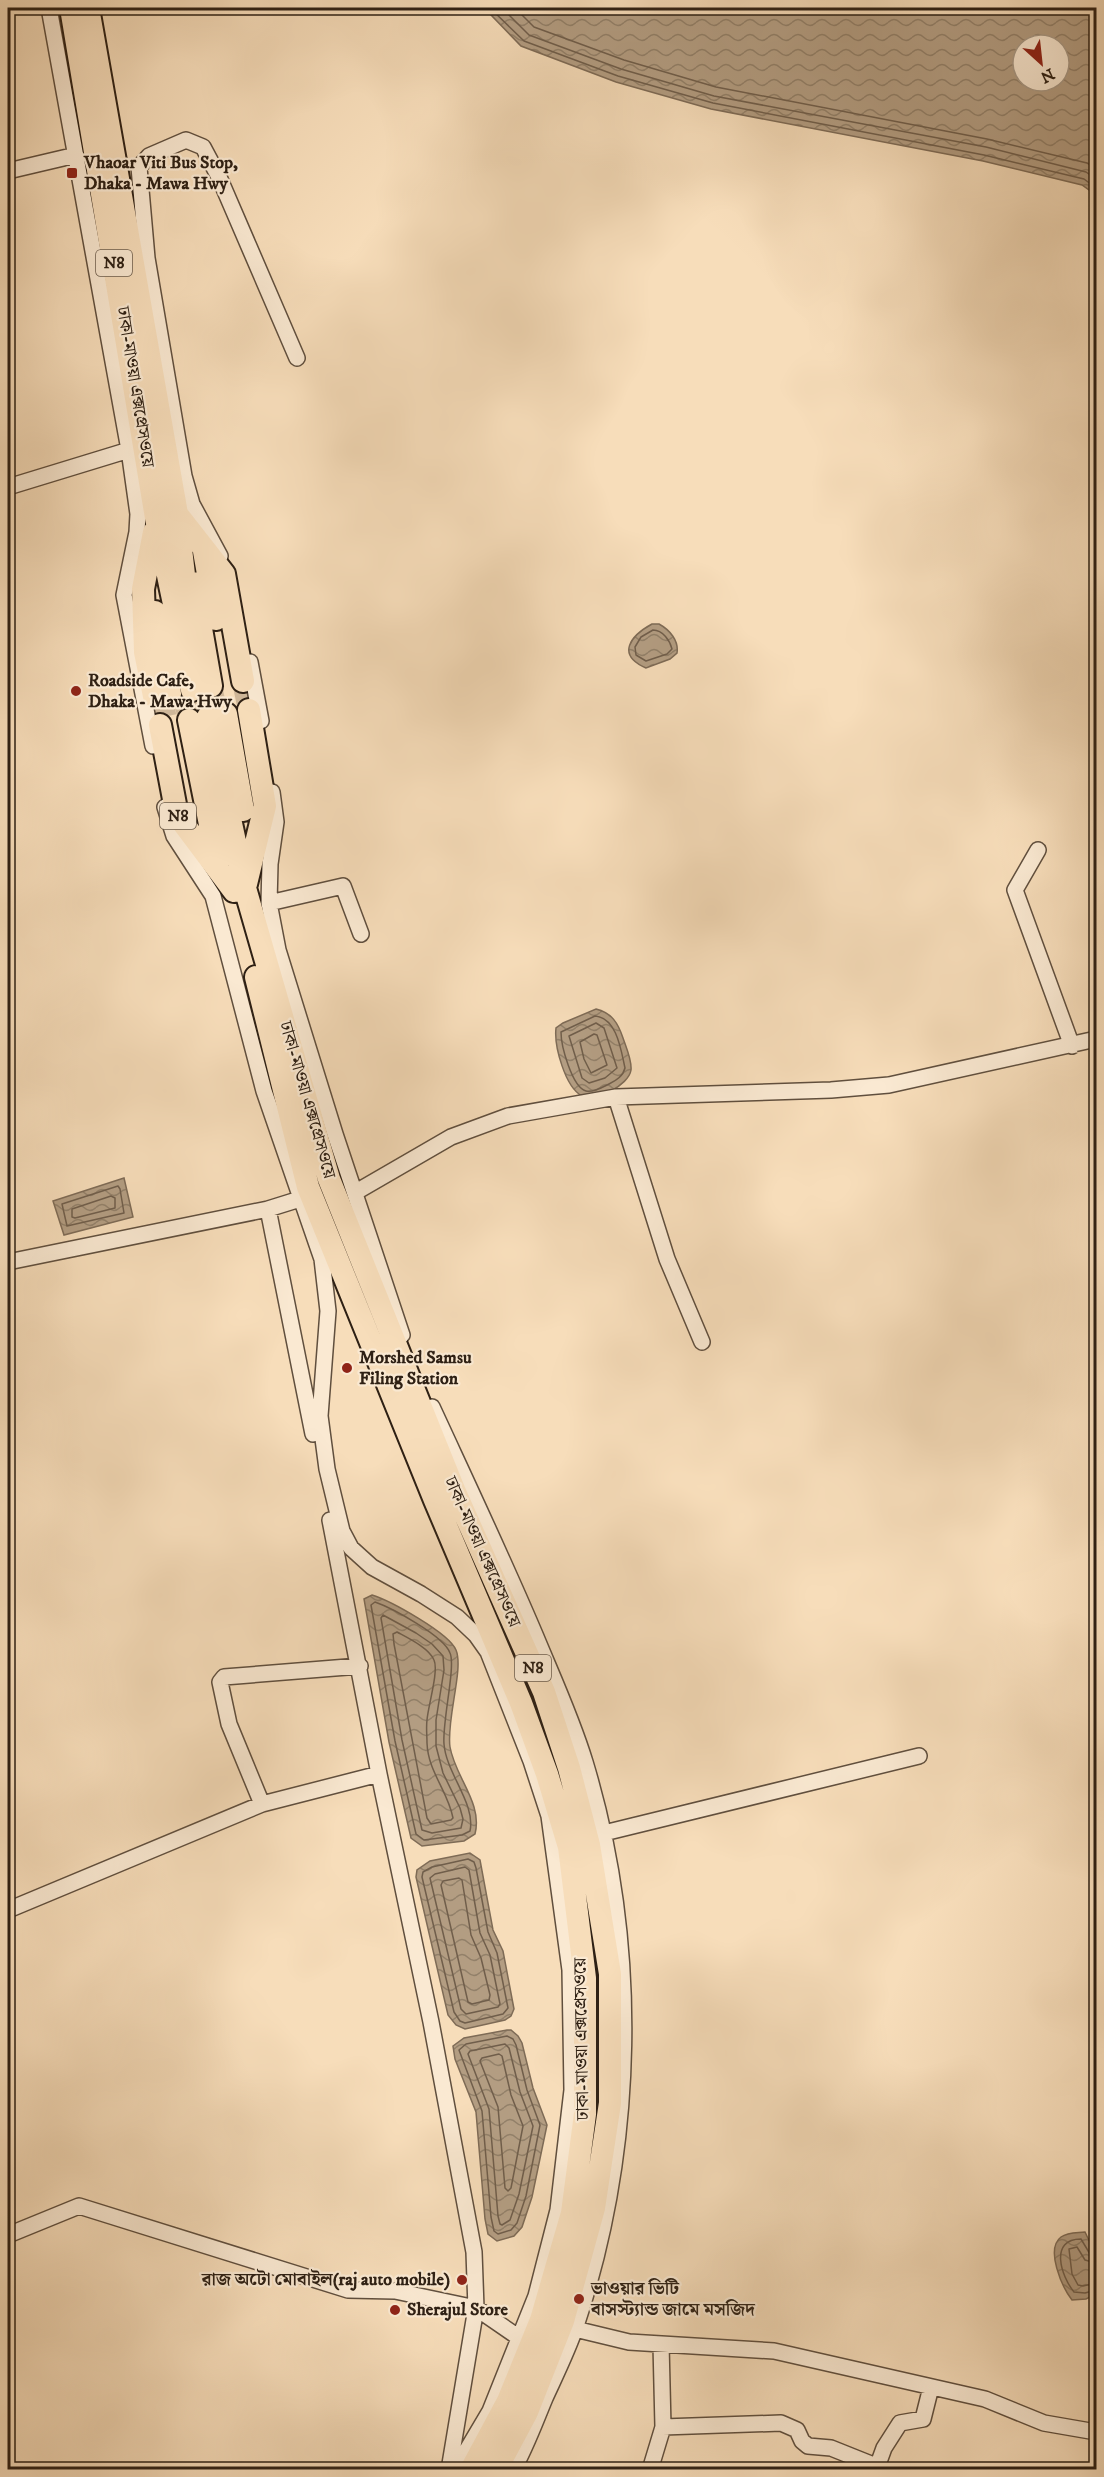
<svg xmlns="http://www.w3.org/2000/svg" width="1104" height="2477" font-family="'IM FELL DW Pica','Noto Serif Bengali',serif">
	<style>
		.water { fill: url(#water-waves); stroke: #7e6b56; stroke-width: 1.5; fill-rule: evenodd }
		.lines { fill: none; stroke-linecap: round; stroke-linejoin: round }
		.shore { stroke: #705e4b; stroke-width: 1.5 }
		.highway-tunnel { stroke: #cfb799; stroke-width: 22; stroke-dasharray: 22 11; stroke-linecap: butt }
		.minor-casing { stroke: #604f3e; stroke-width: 18 }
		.highway-casing { stroke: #2e2014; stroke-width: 26 }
		.minor { stroke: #fae9d2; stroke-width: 15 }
		.highway { stroke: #f7ddba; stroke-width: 22 }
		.poi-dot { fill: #8f2418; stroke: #fae9d2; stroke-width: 2 }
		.labels { text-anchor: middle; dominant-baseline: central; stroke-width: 4.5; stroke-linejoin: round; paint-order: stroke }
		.shield { fill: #fae9d2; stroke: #6b5c4d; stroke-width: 1.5 }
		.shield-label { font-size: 16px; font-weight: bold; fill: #2e2014 }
		.poi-label { font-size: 18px; font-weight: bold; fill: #2e2014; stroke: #fae9d2; text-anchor: start }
		.street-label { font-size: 18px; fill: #2e2014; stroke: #fae9d2 }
	</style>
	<defs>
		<pattern id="water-waves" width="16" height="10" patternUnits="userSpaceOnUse" patternTransform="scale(1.5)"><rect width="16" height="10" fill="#b39d82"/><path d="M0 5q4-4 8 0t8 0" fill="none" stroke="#928069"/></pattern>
	</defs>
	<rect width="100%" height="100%" fill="#f7ddba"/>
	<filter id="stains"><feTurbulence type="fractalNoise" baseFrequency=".00333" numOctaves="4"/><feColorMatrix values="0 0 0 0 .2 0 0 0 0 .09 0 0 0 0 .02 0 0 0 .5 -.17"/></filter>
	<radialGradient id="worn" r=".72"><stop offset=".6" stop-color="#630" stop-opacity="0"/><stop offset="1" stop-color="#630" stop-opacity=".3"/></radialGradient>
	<!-- water -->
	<path class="water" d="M474 8H1096V195L1082 185 983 161 711 109 616 82 521 46 490 14ZM1023 45H1059V81H1023Z
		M652 624H659C670 630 679 641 677 653L670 659 646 668C616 655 630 636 652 624Z
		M596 1009C612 1013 618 1023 623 1038 626 1047 632 1060 631 1070 629 1085 595 1103 582 1096 565 1087 554 1046 556 1028L563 1023Z
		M124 1178 133 1217 64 1235 53 1201Z
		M372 1595C391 1601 449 1633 456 1650 464 1669 446 1720 450 1747 455 1777 483 1803 475 1834L464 1841 422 1846 411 1838 389 1742 364 1599Z
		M470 1853 480 1860 493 1930 503 1951 514 2009 511 2016 505 2020 465 2029 456 2025 448 2015 416 1877 417 1870 430 1861Z
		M507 2030H511L518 2036 522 2043 533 2088 547 2125 532 2197 522 2227 514 2236 497 2241 488 2234 485 2219 476 2112 455 2059 453 2046 464 2038Z
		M1085 2232 1095 2253 1096 2294 1086 2299 1072 2300C1062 2287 1045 2249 1061 2237 1068 2232 1077 2233 1085 2232Z"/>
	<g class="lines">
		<!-- shore -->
		<path class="shore" d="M490 8 524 41 618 76 713 103 984 155 1084 179 1096 188
			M502 8 529 35 621 69 714 96 986 147 1086 172 1096 179
			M515 8 534 27 624 60 716 87 987 139 1087 163 1096 168
			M653 630C663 630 670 641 672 649L667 654 646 661 636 655 635 647 641 637Z
			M595 1016C617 1018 621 1050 625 1068 623 1076 617 1080 609 1084 603 1087 593 1093 586 1091 572 1087 561 1046 561 1032Z
			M596 1023 604 1028 617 1068 605 1078 589 1083 582 1078 569 1036Z
			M594 1034 597 1035 607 1065 591 1073 584 1059 580 1042Z
			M118 1186 120 1189 124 1213 67 1226 62 1204Z
			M111 1196 115 1198V1208L75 1218 72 1217V1209Z
			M375 1602C392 1608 444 1636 450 1653 456 1666 442 1722 444 1744 446 1773 476 1804 470 1831L462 1835 424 1840 416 1834 395 1741 371 1605Z
			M383 1615 416 1633 432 1644 443 1656 444 1670 436 1720V1746L443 1773 460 1808 463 1819 461 1828 432 1833 422 1830 402 1740 381 1618Z
			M397 1632C408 1638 429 1648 434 1660 439 1671 428 1706 427 1720 426 1727 427 1735 427 1743 428 1772 448 1791 453 1818L451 1820 431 1824 427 1818 394 1644 393 1634Z
			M468 1859 474 1862 476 1868 488 1932 497 1953 508 2008 503 2014 465 2023 460 2021 454 2012 422 1877 423 1872 432 1867Z
			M465 1867 469 1870 480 1933 490 1955 500 2004 498 2007 466 2014 461 2009 430 1878 435 1874Z
			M459 1878 462 1880 471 1935 481 1958 490 1995 489 2000 472 2004 468 2002 441 1885 443 1881Z
			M507 2036 513 2039 516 2045 527 2090 540 2125 526 2196 517 2223 511 2230 498 2234 494 2231 491 2217 482 2111 459 2050 466 2044Z
			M505 2044 509 2048 520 2092 533 2126 519 2194 510 2220 502 2225 500 2224 498 2216 489 2109 468 2054 470 2051Z
			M499 2054 502 2056 511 2095 523 2126 511 2188 508 2191 505 2188 498 2107 480 2061 482 2058Z
			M1096 2256 1090 2254 1081 2239C1049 2239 1061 2276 1074 2292L1085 2293 1096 2290
			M1096 2263 1085 2260 1077 2247 1069 2249 1072 2274 1078 2285 1083 2286 1096 2283"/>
		<!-- highway-tunnel -->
		<path class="highway-tunnel" d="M243 681 249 710
			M211 686 217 715
			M183 691 189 720
			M161 695 167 724"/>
		<!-- minor casing -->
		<g class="minor-casing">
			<path id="minor" d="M49 8 129 450 138 514 137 532 124 595 153 746
				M8 171 76 155
				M8 487 129 450
				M220 556 192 504 184 476 147 258 139 167 149 156 186 140 203 147 219 177 297 358
				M250 662 261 721
				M272 792 276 822 270 864 269 903 278 950 335 1134 402 1335
				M165 807 174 836 213 896 264 1091 322 1259 328 1311 320 1416 327 1469 342 1531 351 1548 372 1567 421 1594 457 1617 476 1635 488 1652 531 1761 549 1816 570 1970 572 2090 558 2210 536 2296 490 2411 455 2470
				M1038 850 1015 890 1072 1046
				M269 903 343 886 361 934
				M616 1097 667 1259 702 1342
				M356 1192 451 1137 508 1116 616 1097 831 1090 889 1085 1096 1039
				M300 1199 268 1209 313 1434
				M8 1262 268 1209
				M432 1407C467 1483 503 1559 536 1637 553 1678 572 1719 585 1762 640 1944 636 2146 576 2326 568 2350 556 2374 545 2398 535 2422 526 2447 513 2470
				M330 1520 379 1774 431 2022 474 2252 476 2308 449 2470
				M360 1666 224 1677 220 1682 229 1724 262 1804 379 1774
				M604 1833 919 1756
				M8 1910 262 1804
				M8 2235 79 2206 348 2290 395 2291 476 2308 518 2337
				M575 2329 629 2342 774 2351 985 2399 1044 2423 1096 2432
				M661 2344 663 2427 781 2423 797 2430 802 2441 808 2446 831 2448 876 2466
				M650 2470 663 2427
				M876 2470 884 2448 900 2423 923 2419 931 2387"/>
		</g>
		<!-- highway casing -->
		<g class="highway-casing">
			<path id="highway" d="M71 8 156 518 192 690
				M88 8 177 514 187 601
				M177 514 224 574 243 681
				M154 532 143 589 145 652 154 696
				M204 551 216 619
				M193 583 211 686
				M155 612 170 694
				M226 714 243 810
				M208 717 245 888 329 1179 455 1492 544 1692 569 1768 589 1845 610 1974V2103L594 2208 563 2321 527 2412 496 2470
				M189 720 218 864
				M160 725 177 815 234 891
				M246 884 265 806 249 710
				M256 977 308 1187 435 1500 521 1703 547 1774 569 1847 585 1978V2114L572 2213 541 2320 508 2401 471 2470"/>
		</g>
		<!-- minor -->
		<use href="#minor" class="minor"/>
		<!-- highway -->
		<use href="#highway" class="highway"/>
	</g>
	<!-- markers -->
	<g class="poi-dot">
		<rect x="66" y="167" width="12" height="12" rx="3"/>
		<circle cx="76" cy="691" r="6"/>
		<circle cx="347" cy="1368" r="6"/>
		<circle cx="462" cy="2280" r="6"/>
		<circle cx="579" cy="2299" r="6"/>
		<circle cx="395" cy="2310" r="6"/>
	</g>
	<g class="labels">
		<!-- shield labels -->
		<g class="shield">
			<rect x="96" y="250" width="36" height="26" rx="4.5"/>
			<rect x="160" y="803" width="36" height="26" rx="4.5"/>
			<rect x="515" y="1655" width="36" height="26" rx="4.5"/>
		</g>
		<g class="shield-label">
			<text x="114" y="263">N8</text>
			<text x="178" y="816">N8</text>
			<text x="533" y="1668">N8</text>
		</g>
		<!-- poi labels -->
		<g class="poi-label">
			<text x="84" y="163">Vhaoar Viti Bus Stop,<tspan x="84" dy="21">Dhaka - Mawa Hwy</tspan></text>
			<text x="88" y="681">Roadside Cafe,<tspan x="88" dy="21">Dhaka - Mawa Hwy</tspan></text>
			<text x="359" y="1358">Morshed Samsu<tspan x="359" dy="21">Filing Station</tspan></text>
			<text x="450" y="2280" text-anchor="end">রাজ অটো মোবাইল(raj auto mobile)</text>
			<text x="591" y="2289">ভাওয়ার ভিটি<tspan x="591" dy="21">বাসস্ট্যান্ড জামে মসজিদ</tspan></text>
			<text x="407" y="2310">Sherajul Store</text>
		</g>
		<!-- street labels -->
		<g class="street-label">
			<text transform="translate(135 387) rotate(81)">ঢাকা-মাওয়া এক্সপ্রেসওয়ে</text>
			<text transform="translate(307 1100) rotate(74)">ঢাকা-মাওয়া এক্সপ্রেসওয়ে</text>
			<text transform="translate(482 1552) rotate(66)">ঢাকা-মাওয়া এক্সপ্রেসওয়ে</text>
			<text transform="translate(582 2039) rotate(-91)">ঢাকা-মাওয়া এক্সপ্রেসওয়ে</text>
		</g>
	</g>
	<!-- margin -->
	<rect width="1104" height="2477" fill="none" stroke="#f7ddba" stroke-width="30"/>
	<rect x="9" y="9" width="1086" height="2459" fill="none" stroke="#2e2014" stroke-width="3"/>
	<rect x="15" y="15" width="1074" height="2447" fill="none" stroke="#2e2014" stroke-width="1.5"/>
	<!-- north arrow -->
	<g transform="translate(1041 63) rotate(153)"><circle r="28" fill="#fae9d2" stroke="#a89986" stroke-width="1.5"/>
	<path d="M0-4.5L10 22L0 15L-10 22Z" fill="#8f2418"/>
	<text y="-9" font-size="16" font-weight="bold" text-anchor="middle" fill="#2e2014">N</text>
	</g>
	<rect width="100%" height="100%" filter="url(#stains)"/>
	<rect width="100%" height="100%" fill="url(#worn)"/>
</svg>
